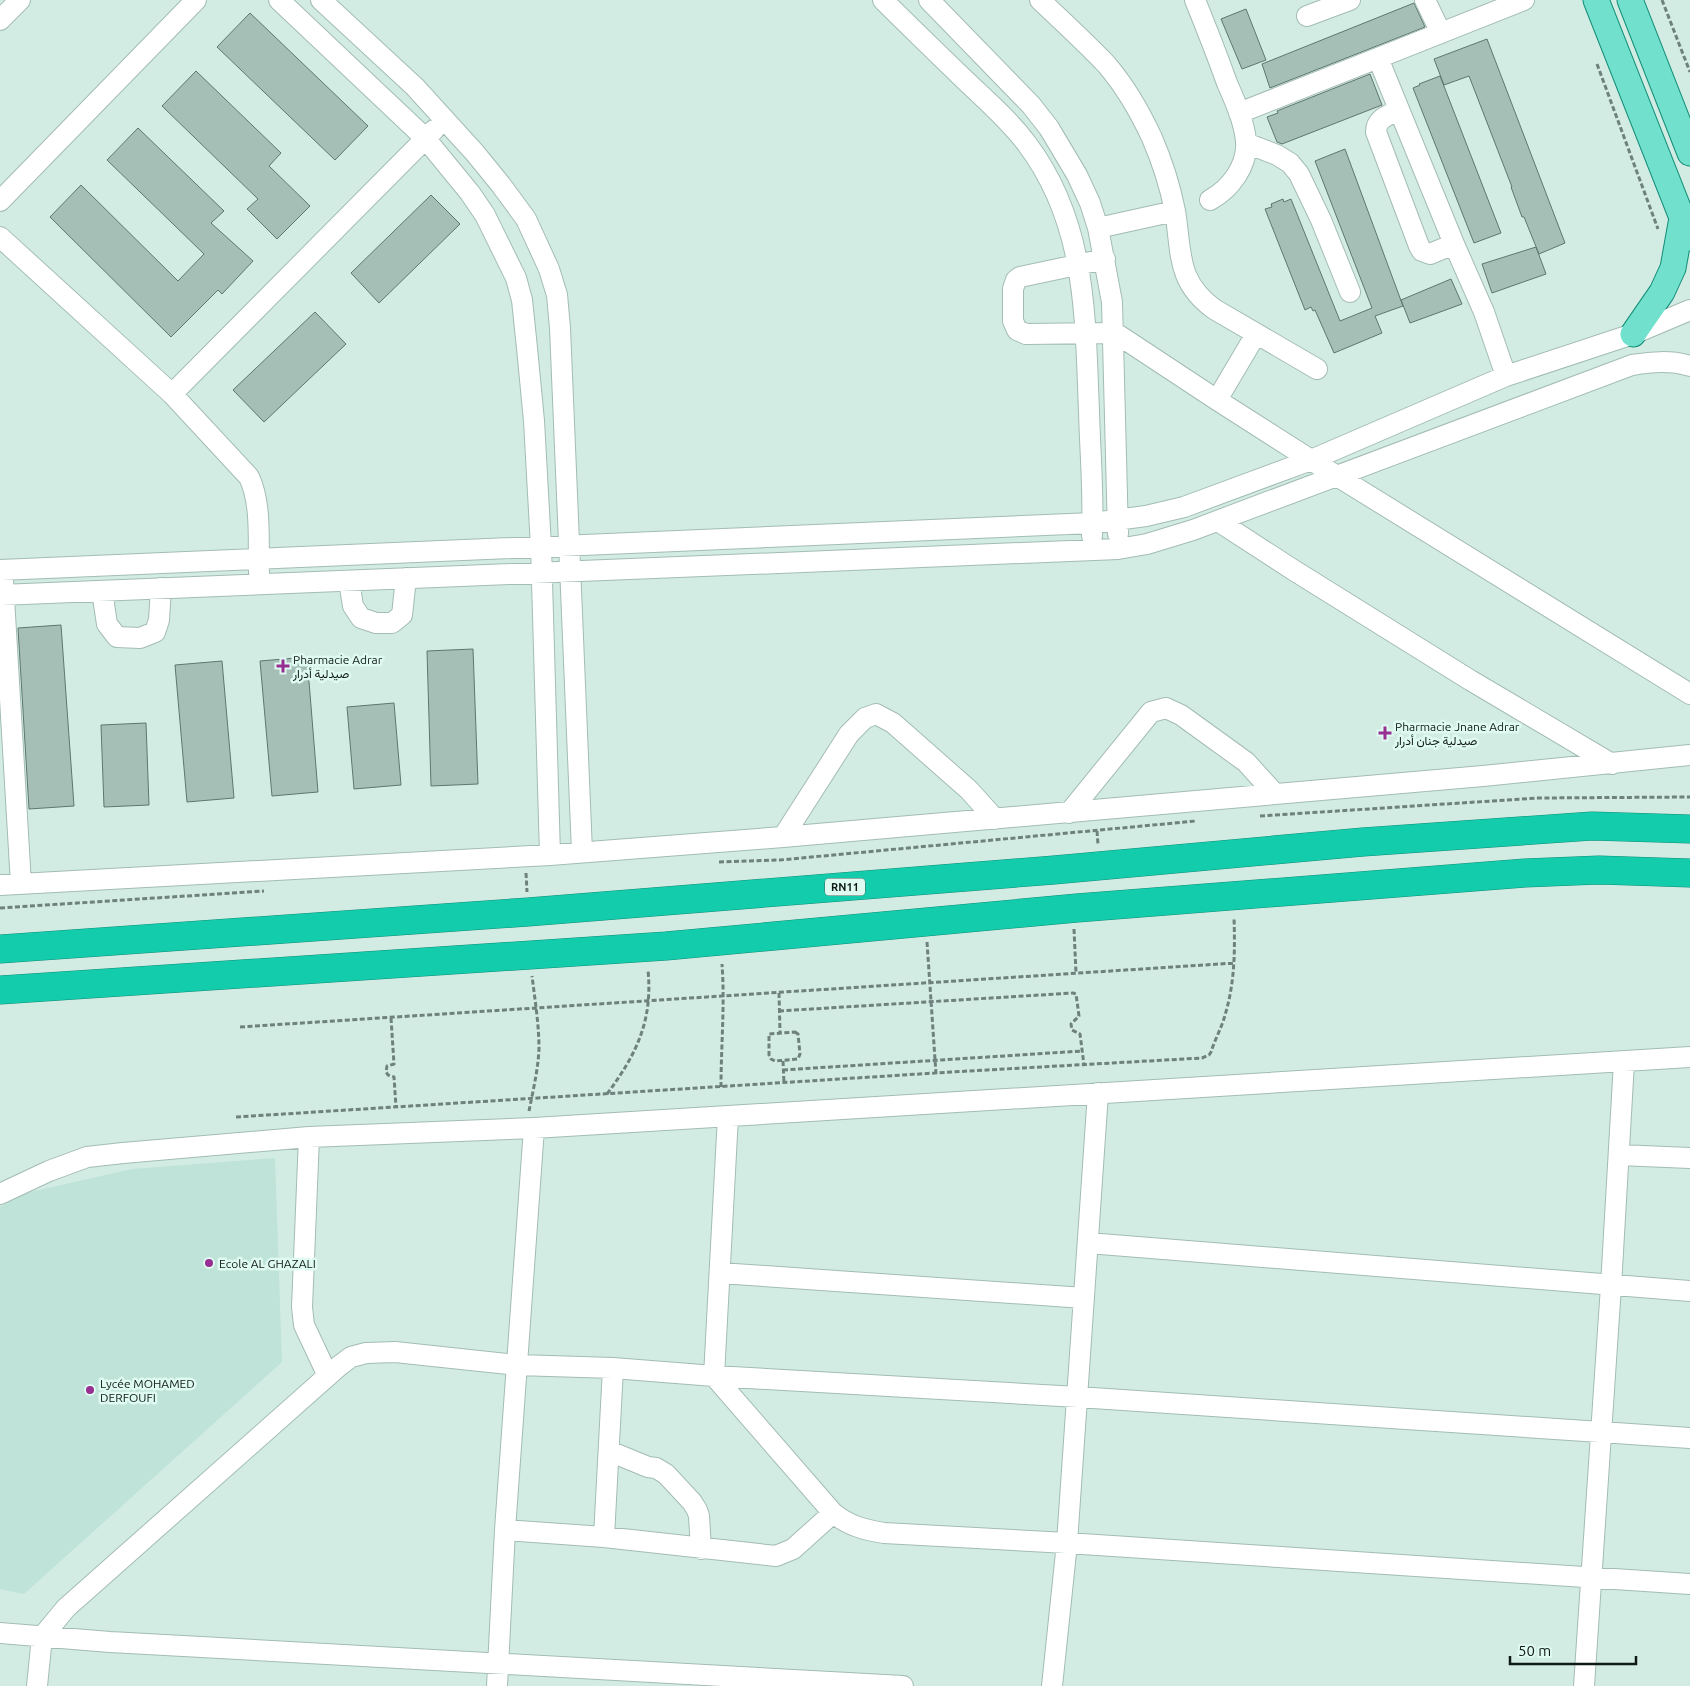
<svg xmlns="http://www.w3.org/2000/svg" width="1690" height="1686" font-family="Ubuntu,Vazirmatn,sans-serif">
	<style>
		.built { fill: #bfe3d8 }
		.building { fill: #a5bfb7; stroke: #5e766f }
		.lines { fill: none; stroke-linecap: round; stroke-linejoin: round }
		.minor-casing { stroke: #a3bcb4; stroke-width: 22 }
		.major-casing { stroke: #128d77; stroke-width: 27 }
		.highway-casing { stroke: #128d77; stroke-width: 29 }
		.path { stroke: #6f817c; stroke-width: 3; stroke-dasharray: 5 2.5; stroke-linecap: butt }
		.minor { stroke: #fff; stroke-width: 20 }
		.major { stroke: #71e0cd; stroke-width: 25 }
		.highway { stroke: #13ccab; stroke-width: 28 }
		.poi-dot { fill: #972e91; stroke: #dffaf1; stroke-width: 2 }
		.labels { text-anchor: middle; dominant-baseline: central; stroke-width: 5; stroke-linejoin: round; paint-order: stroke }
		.shield { fill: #dffaf1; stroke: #4d5c58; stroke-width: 1 }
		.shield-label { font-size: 11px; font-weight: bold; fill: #0f1916 }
		.poi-label { font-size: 12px; fill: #0f1916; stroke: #dffaf1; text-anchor: start }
	</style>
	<rect width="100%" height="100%" fill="#d2ece4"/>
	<!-- built -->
	<path class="built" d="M275 1158 282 1362 24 1594 0 1589V1207L21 1194 132 1169Z"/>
	<!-- building -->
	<path class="building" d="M1414 3 1425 27 1270 88 1262 64Z
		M1246 9 1266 60 1242 69 1221 19Z
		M250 13 368 126 335 160 217 47Z
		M1487 39 1565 243 1539 254 1524 217H1522L1511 187H1512L1469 76 1444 85 1434 59Z
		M196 71 281 153 269 166 310 206 277 239 247 209 258 199 162 106Z
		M1370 74 1382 105 1282 144 1277 142 1267 117 1278 113 1277 111Z
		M1440 76 1501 233 1474 243 1413 88 1420 85 1419 84Z
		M138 128 224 211 211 223 253 261 222 294 218 290 171 337 50 217 81 185 178 281 204 254 107 160Z
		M1345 149 1403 306 1375 316 1382 333 1334 353 1315 310 1313 311 1311 307 1305 310 1265 209 1272 207 1271 204 1283 199 1284 202 1291 199 1340 321 1372 308 1315 161Z
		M431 195 460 224 379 303 351 273Z
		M1536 247 1546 274 1492 293 1482 264Z
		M1451 279 1462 304 1410 323 1401 300Z
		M315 312 346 344 264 422 233 390Z
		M61 625 74 806 29 809 18 628Z
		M473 649 478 784 431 786 427 651Z
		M307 657 318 792 272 796 260 661Z
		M222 661 234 798 187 802 175 665Z
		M394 703 401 785 354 789 347 707Z
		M146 723 149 805 104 807 101 725Z"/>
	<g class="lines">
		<!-- minor casing -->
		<g class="minor-casing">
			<path id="minor" d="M279 0 425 138 470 193 485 215 516 278 522 300 527 348 534 421 541 547 550 855
				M321 0 415 87 475 153 501 185 526 219 549 269 557 295 560 328 582 852
				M883 0C911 28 939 55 967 82 988 102 1010 121 1027 144 1087 224 1085 316 1089 411 1090 453 1094 494 1092 536
				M929 0 1031 105 1049 128 1077 175 1090 203 1098 228 1112 302 1118 534
				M1040 0C1062 21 1085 42 1106 64 1125 86 1140 112 1152 138 1162 161 1170 186 1175 211 1182 253 1176 281 1214 309L1317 369
				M1195 0C1206 27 1217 55 1227 83 1235 101 1244 121 1246 141 1248 166 1230 189 1210 200
				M1425 0 1441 33
				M1307 16 1350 0
				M0 20 20 0
				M1378 58 1454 244 1484 312 1506 376
				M1399 110C1389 115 1376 118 1376 132L1419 246 1422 251 1430 254 1454 244
				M1239 113 1524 0
				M1246 143 1277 155 1290 163 1299 174 1321 220 1350 292
				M0 201 196 0
				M1098 228 1175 211
				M0 237 172 394 249 477C262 504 258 543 259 573
				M1105 259 1020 277 1016 280 1013 289V321L1017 330 1026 334 1106 333 1120 336 1217 400 1311 460 1690 694
				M172 394 434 130
				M1217 400 1256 334
				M1218 521 1295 571 1470 680 1612 764
				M0 570 1093 523 1146 516 1184 507 1311 460 1506 376 1633 334 1690 310
				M3 581 21 884
				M349 581 353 606 361 618 376 623H392L402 615 406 578
				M102 591 107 624 117 637 140 638 155 632 159 620 161 588
				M0 595 1118 549 1147 544 1193 530 1632 365C1652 362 1670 360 1690 366
				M1069 813 1151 712 1166 708 1181 715 1246 762 1275 794
				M783 837 849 734 865 718 876 714 893 723 969 790 995 819
				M0 885 550 855 783 837 1483 776 1690 755
				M728 1116 714 1376 833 1513C849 1526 865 1530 884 1533L1067 1543 1690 1584
				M309 1137 302 1307 304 1325 328 1376
				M1619 1155 1690 1158
				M0 1194 49 1171 87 1157 123 1153 309 1137 534 1128 1690 1057
				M1088 1243 1690 1291
				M720 1273 1084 1298
				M609 1451 648 1467 656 1468 666 1474 692 1502 697 1510 699 1516 701 1549
				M505 1530 604 1537 776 1556 793 1549 833 1513
				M604 1537 613 1368
				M0 1633 110 1642 903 1686
				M37 1686 42 1637 66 1608 339 1366 351 1357 366 1353 395 1352 517 1365 613 1368 714 1376 1078 1397 1690 1438
				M497 1686 505 1530 534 1128
				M1052 1686 1067 1543 1098 1093
				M1584 1686 1611 1286 1624 1062"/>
		</g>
		<!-- major casing -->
		<g class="major-casing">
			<path id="major" d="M1596 0 1690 238
				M1630 0 1690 153
				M1633 334 1662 292 1673 268 1682 218"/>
		</g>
		<!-- highway casing -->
		<g class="highway-casing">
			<path id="highway" d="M0 949 528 912 1054 870 1363 842 1592 826 1690 829
				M0 990 666 946 1077 908 1525 873 1599 870 1690 873"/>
		</g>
		<!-- path -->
		<path class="path" d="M1662 0 1690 72
			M1597 64 1658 229
			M1260 816 1538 798 1690 797
			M1097 831 1098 845
			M719 862 780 860 1196 821
			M526 873 527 892
			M0 908 264 891
			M1074 929 1076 973
			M927 942 936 1074
			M779 993 780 1032
			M779 1011 1073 993 1076 994 1079 1016 1071 1024 1072 1030 1080 1034 1084 1065
			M391 1018 394 1064 387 1066 386 1072 388 1075 394 1077 396 1107
			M240 1027 1235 963
			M795 1032 798 1034 800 1054 798 1059 775 1061 771 1059 769 1055V1034Z
			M783 1061 784 1083
			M783 1070 1082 1051
			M721 1087C721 1046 725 1005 722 964
			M607 1094C636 1055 653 1021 648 970
			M529 1111C533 1091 538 1070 539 1049 539 1025 535 1000 532 976
			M236 1117 951 1072 1202 1058 1209 1055 1211 1052C1215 1039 1222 1027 1225 1015 1235 982 1235 951 1234 917"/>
		<!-- minor -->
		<use href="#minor" class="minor"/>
		<!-- major -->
		<use href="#major" class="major"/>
		<!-- highway -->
		<use href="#highway" class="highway"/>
	</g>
	<!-- markers -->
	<g class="poi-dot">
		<path d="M280.5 658.5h5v5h5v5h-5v5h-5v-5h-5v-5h5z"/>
		<path d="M1382.5 725.5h5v5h5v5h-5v5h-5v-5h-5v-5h5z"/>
		<circle cx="209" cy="1263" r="5"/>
		<circle cx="90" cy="1390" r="5"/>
	</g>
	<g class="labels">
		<!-- shield labels -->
		<rect class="shield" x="825" y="878.5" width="40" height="17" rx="4"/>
		<g class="shield-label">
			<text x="845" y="887">RN11</text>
		</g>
		<!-- poi labels -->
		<g class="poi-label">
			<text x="293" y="659">Pharmacie Adrar<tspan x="293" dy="14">صيدلية أدرار</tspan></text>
			<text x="1395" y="726">Pharmacie Jnane Adrar<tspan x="1395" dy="14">صيدلية جنان أدرار</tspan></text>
			<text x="219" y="1263">Ecole AL GHAZALI</text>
			<text x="100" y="1383">Lycée MOHAMED<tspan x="100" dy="14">DERFOUFI</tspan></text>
		</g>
	</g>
	<!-- scale -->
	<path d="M1510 1656v8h126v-8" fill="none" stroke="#0f1916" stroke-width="2.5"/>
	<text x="1518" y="1656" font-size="15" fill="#0f1916" stroke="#dffaf1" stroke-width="4" paint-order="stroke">50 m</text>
</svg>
